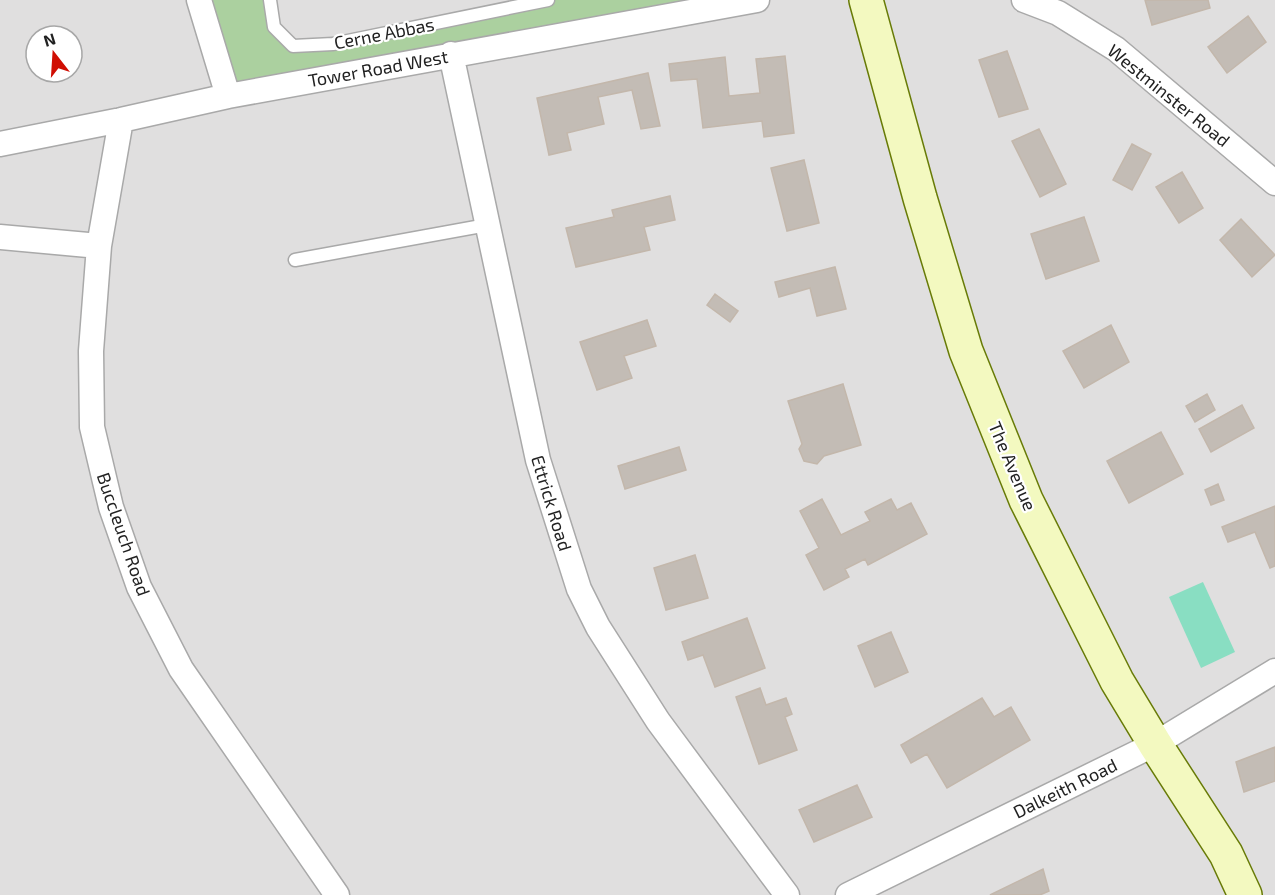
<svg xmlns="http://www.w3.org/2000/svg" width="1275" height="895" font-family="'Exo 2',sans-serif">
	<style>
		.residential { fill: #e0dfdf; fill-rule: evenodd }
		.forest { fill: #abd09f }
		.pitch { fill: #89dec2 }
		.building { fill: #c3bcb5; stroke: #c3b7ab; stroke-width: 1.5 }
		.lines { fill: none; stroke-linecap: round; stroke-linejoin: round }
		.lane-casing { stroke: #a9a9a9; stroke-width: 15 }
		.street-casing { stroke: #a9a9a9; stroke-width: 27 }
		.secondary-casing { stroke: #687b07; stroke-width: 36 }
		.lane { stroke: #fff; stroke-width: 12 }
		.street { stroke: #fff; stroke-width: 24 }
		.secondary { stroke: #f3f9c0; stroke-width: 33 }
		.labels { text-anchor: middle; dominant-baseline: central; stroke-width: 4.5; stroke-linejoin: round; paint-order: stroke }
		.street-label { font-size: 18px; fill: #222; stroke: #fff }
	</style>
	<rect width="100%" height="100%" fill="#f2efe9"/>
	<!-- residential -->
	<path class="residential" d="M0 0H1275V895H0ZM36 36H72V72H36Z"/>
	<!-- forest -->
	<path class="forest" d="M199 0H270L274 27 293 46 548 0H757L228 96Z"/>
	<!-- pitch -->
	<path class="pitch" d="M1203 582 1235 652 1201 668 1169 597Z"/>
	<!-- building -->
	<path class="building" d="M1145 0H1208L1210 8 1152 25Z
		M1248 16 1266 42 1227 73 1208 47Z
		M1007 51 1028 109 999 117 979 60Z
		M785 56 794 133 764 137 762 121 703 128 697 79 671 81 669 64 725 57 729 96 760 93 756 59Z
		M648 73 660 126 641 129 632 90 598 97 604 124 567 133 571 150 549 155 537 98Z
		M1039 129 1066 184 1040 197 1012 141Z
		M1132 144 1151 154 1132 190 1113 180Z
		M804 160 819 223 787 231 771 168Z
		M1182 172 1203 208 1179 223 1156 187Z
		M670 196 675 220 644 227 650 250 576 267 566 228 614 217 612 210Z
		M1084 217 1099 261 1046 279 1031 234Z
		M1241 219 1275 255 1252 277 1220 240Z
		M835 267 846 309 817 316 810 288 779 297 775 282Z
		M715 294 738 311 730 322 707 305Z
		M647 320 656 346 624 356 632 378 597 390 580 342Z
		M1111 325 1129 362 1084 388 1063 351Z
		M843 384 861 445 824 456 817 464 804 461 799 449 802 444 788 401Z
		M1207 394 1215 410 1195 422 1186 406Z
		M1242 405 1254 428 1211 452 1199 429Z
		M1161 432 1183 474 1129 503 1107 461Z
		M679 447 686 470 625 489 618 466Z
		M1218 484 1224 500 1211 505 1205 490Z
		M822 499 841 535 870 521 865 512 891 499 897 510 911 503 927 534 868 565 865 559 845 569 849 577 824 590 806 555 819 548 800 511Z
		M1275 506V566L1270 568 1255 532 1228 542 1222 527Z
		M695 555 708 598 666 610 654 568Z
		M747 618 765 668 715 687 703 655 688 660 682 642Z
		M891 632 908 672 875 687 858 646Z
		M760 688 766 705 786 698 792 714 785 717 797 750 759 764 736 697Z
		M982 698 994 717 1011 707 1030 740 947 788 927 754 911 763 901 745Z
		M1275 747V781L1244 792 1236 762Z
		M857 785 872 817 814 842 799 810Z
		M1043 869 1049 891 1040 895H990Z"/>
	<g class="lines">
		<!-- lane casing -->
		<g class="lane-casing">
			<path id="lane" d="M270 0 274 27 293 46 333 44 548 0
				M295 260 487 225"/>
		</g>
		<!-- street casing -->
		<g class="street-casing">
			<path id="street" d="M199 0 228 96
				M1024 0 1058 13 1116 49 1275 183
				M451 54 538 460 579 589 598 627 658 721 787 895
				M121 120 99 246 91 351 92 427 111 507 139 587 181 669 337 895
				M0 144 121 120 228 96 757 0
				M0 237 99 246
				M848 895 1155 744 1275 671"/>
		</g>
		<!-- secondary casing -->
		<g class="secondary-casing">
			<path id="secondary" d="M866 0 920 198 966 351 1026 500 1117 681 1155 744 1226 854 1245 895"/>
		</g>
		<!-- lane -->
		<use href="#lane" class="lane"/>
		<!-- street -->
		<use href="#street" class="street"/>
		<!-- secondary -->
		<use href="#secondary" class="secondary"/>
	</g>
	<g class="labels">
		<!-- street labels -->
		<g class="street-label">
			<text transform="translate(384 33) rotate(-11)">Cerne Abbas</text>
			<text transform="translate(378 68) rotate(-10)">Tower Road West</text>
			<text transform="translate(1169 95) rotate(39)">Westminster Road</text>
			<text transform="translate(1013 466) rotate(67)">The Avenue</text>
			<text transform="translate(552 503) rotate(73)">Ettrick Road</text>
			<text transform="translate(124 534) rotate(71)">Buccleuch Road</text>
			<text transform="translate(1065 788) rotate(-26)">Dalkeith Road</text>
		</g>
	</g>
	<!-- north arrow -->
	<g transform="translate(54 54) rotate(343)"><circle r="28" fill="#ffffff" stroke="#a7a7a7" stroke-width="1.5"/>
	<path d="M0-4.5L10 22L0 15L-10 22Z" fill="#d00e03"/>
	<text y="-9" font-size="16" font-weight="bold" text-anchor="middle" fill="#222222">N</text>
	</g>
</svg>
